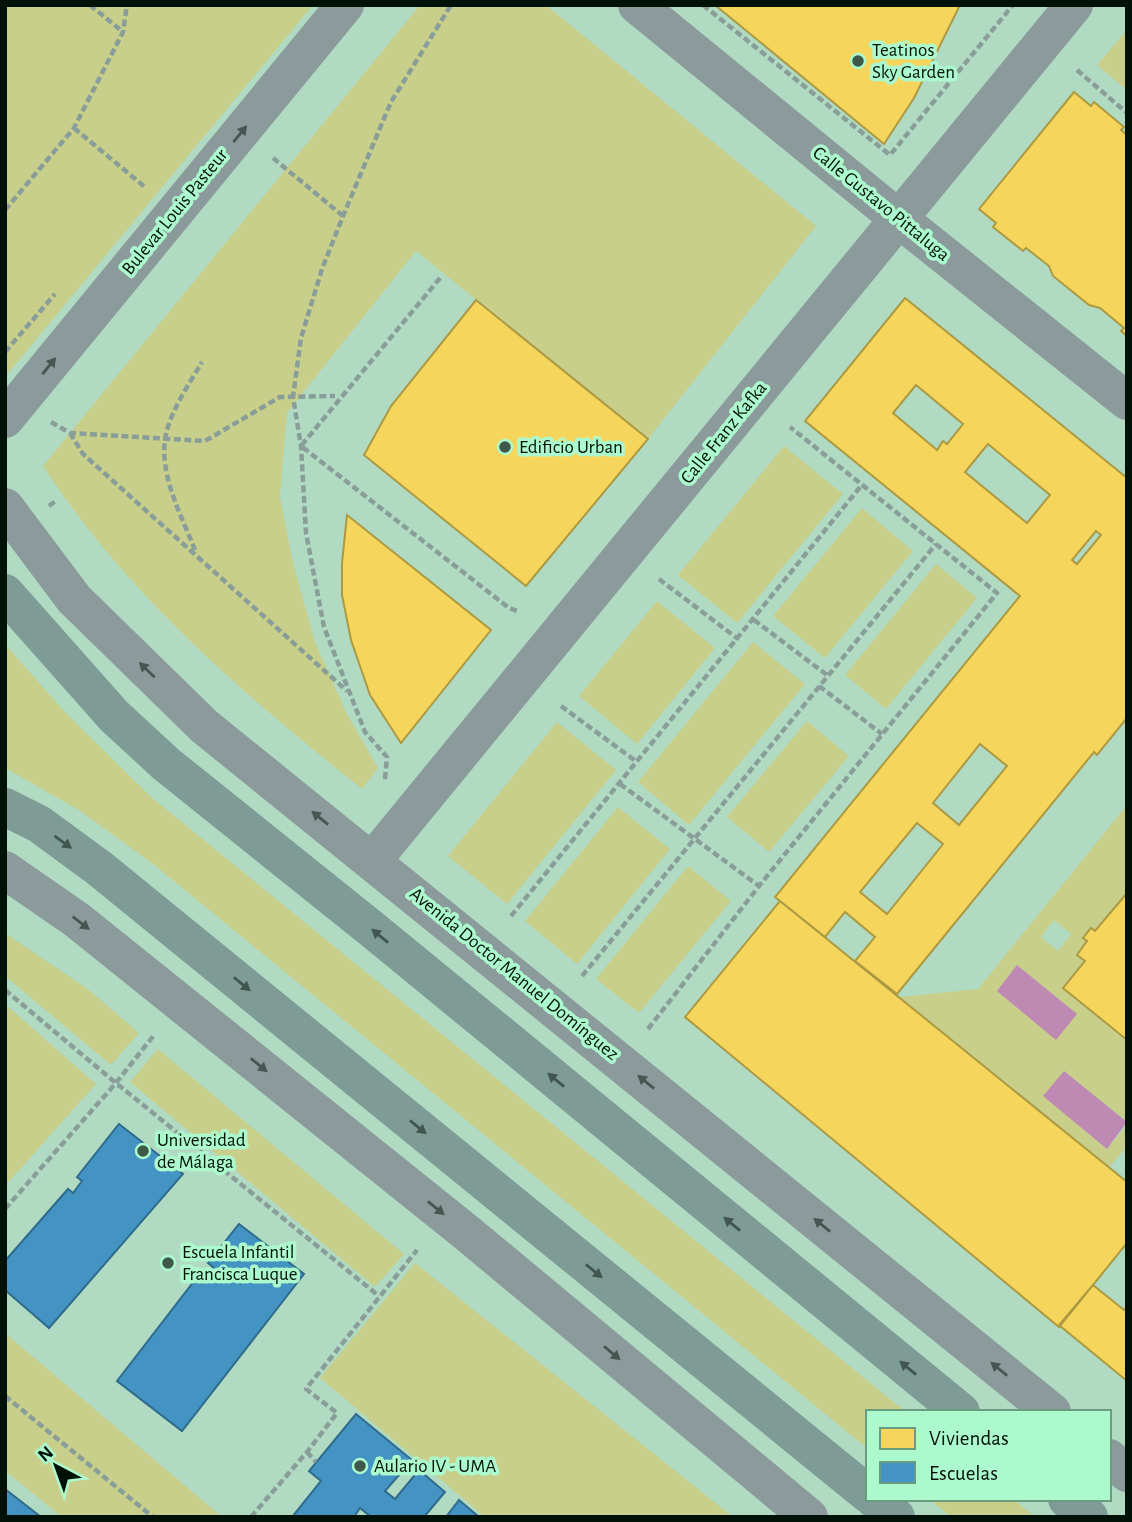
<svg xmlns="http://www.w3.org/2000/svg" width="1132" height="1522" font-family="'Alegreya Sans',sans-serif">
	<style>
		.green { fill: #c7cf8b; fill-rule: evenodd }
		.water { fill: #be89b2 }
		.homes { fill: #f6d55c; stroke: #ac9a42; stroke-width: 2; fill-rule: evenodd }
		.schools { fill: #4393c3; stroke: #2f6c8b; stroke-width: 2 }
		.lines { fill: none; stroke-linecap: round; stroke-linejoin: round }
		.path { stroke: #899e98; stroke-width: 4.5; stroke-dasharray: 7 3.5; stroke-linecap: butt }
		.minor { stroke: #8b9b9b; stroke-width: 38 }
		.major { stroke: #7f9b96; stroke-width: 38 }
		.oneway { fill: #465651 }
		.oneway2 { fill: #40564e }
		.poi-dot { fill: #3e5849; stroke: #adf9ce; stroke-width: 2.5 }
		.labels { text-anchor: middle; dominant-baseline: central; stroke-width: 7; stroke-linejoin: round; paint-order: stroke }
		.poi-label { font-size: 19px; fill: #001207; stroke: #adf9ce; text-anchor: start }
		.street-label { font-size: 19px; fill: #001207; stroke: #adf9ce }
	</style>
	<rect width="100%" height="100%" fill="#b1dac3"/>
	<!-- green -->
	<path class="green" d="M5 5H313L5 377Z
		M420 5H546L816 226 648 439 416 251 287 413 280 497 293 563 315 642 347 714 378 768 362 789C241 692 129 597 43 466Z
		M1127 30V90L1097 65Z
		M784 446 843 494 737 623 678 575Z
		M862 508 913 551 825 658 773 616Z
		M936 564 977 598 886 709 845 675Z
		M657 601 715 648 637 744 579 696Z
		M753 642 805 684 689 825 638 782Z
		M5 644 64 711 151 797 906 1412H868V1449L153 864 79 810 5 768Z
		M807 721 849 756 769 852 727 817Z
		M557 722 616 770 507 904 448 856Z
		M1127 805V845L1125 847 1127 849V893L1095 931 1083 938 1087 941 1077 955 1085 961 1063 988 1127 1040V1122L1064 1071 1107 1149 1127 1125V1146L1109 1168 900 997 978 989ZM1054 920 1071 934 1058 951 1041 937Z
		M618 807 670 849 577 964 525 921Z
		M688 866 731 901 639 1013 596 979Z
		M5 933 89 990 139 1033 111 1065 5 976Z
		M5 1004 96 1084 5 1186Z
		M158 1049 404 1254 375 1287 130 1082Z
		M415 1263 733 1517H485L320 1378Z
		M5 1333 222 1517H62L5 1471Z
		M929 1499H1013L1035 1517H951Z"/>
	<!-- water -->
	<path class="water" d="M1017 965 1077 1014 1056 1040 997 991Z
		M1064 1071 1127 1122 1107 1149 1043 1096Z"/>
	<!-- homes -->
	<path class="homes" d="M715 5H960L914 98 884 144Z
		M1074 92 1091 106 1094 102 1124 127 1121 130 1127 135V336L1121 331 1124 328 1100 308 1089 305 1053 276 1049 266 1026 248 1023 251 993 227 996 223 979 209Z
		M905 298 1127 478V718L1097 755 1094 752 897 994 855 961 875 937 845 912 825 937 775 897 1020 596 805 421ZM916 385 963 424 947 444 943 441 937 450 893 413ZM988 444 1050 495 1027 523 965 472ZM1096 531 1101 535 1077 564 1072 560ZM980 744 1007 766 959 825 933 803ZM917 823 943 844 887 914 860 892Z
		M476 300 648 439 526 586 364 455 391 406Z
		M347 515 491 630 401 743 370 695 351 640 342 595V563Z
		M1127 893V1040L1063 988 1085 961 1077 955 1087 941 1083 938 1091 928 1095 931Z
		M780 901 1127 1182V1243L1059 1327 685 1017Z
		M1093 1285 1124 1310 1127 1307V1381L1059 1325Z"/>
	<!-- schools -->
	<path class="schools" d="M119 1124 183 1174 49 1328 5 1290V1261L68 1189 73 1193 82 1181 77 1177Z
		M239 1224 304 1274 182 1431 117 1381 198 1276 203 1280 213 1267 208 1263Z
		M356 1414 412 1460 385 1491 395 1499 419 1470 445 1492 424 1517H371L360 1508 354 1517H292L321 1481 309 1471Z
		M5 1489 41 1517H5Z
		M459 1500 479 1517H446Z"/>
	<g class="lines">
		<!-- path -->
		<path class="path" d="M90 5 123 32
			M703 5 890 155 1013 5
			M1077 70 1127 113
			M74 128 146 188
			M273 158 343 216
			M5 210 74 128 123 32 127 5
			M440 278 301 446 509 608 517 611
			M5 352 55 294
			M51 422 70 433 205 441 280 397 335 396
			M70 433 83 454 347 691
			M49 506 57 500
			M195 550C182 517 160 477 165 440 168 415 189 384 202 362
			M659 579 738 639
			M754 620 827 675
			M819 686 882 734
			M561 706 637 762
			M385 779 387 757 365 732 324 627 306 533 301 446 293 397 301 338 322 269 343 216 391 102 451 5
			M620 784 759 886
			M511 916 861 486
			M582 976 936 544
			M5 990 116 1083 379 1296
			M648 1029 759 886 997 593 790 427
			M5 1209 116 1083 154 1035
			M5 1396 153 1517
			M307 1452 316 1462
			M251 1517 307 1452 337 1413 306 1389 417 1250"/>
		<!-- minor -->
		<path class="minor" d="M637 5 899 219 1127 401
			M5 419 345 5
			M5 507 74 599 204 726 1052 1412
			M373 860 1074 5
			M5 870 77 920 467 1233 809 1517
			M1109 1458 1127 1473"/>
		<!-- major -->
		<path class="major" d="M5 593 114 716 166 764 373 930 961 1412
			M5 807 39 824 99 868 868 1494
			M874 1499 896 1517
			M1067 1499 1089 1517"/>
	</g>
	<!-- one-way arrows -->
	<defs><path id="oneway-solid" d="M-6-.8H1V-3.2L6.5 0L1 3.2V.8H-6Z" transform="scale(1.75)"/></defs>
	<g class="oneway">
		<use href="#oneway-solid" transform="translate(240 134) rotate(-51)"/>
		<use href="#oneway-solid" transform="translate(49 366) rotate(-51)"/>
		<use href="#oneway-solid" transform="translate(147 670) rotate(-136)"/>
		<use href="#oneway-solid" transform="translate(320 818) rotate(-141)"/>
		<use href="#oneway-solid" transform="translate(81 923) rotate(38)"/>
		<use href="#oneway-solid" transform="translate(259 1065) rotate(39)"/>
		<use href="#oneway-solid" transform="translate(646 1082) rotate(-141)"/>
		<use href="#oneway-solid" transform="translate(436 1208) rotate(39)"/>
		<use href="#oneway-solid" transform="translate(822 1225) rotate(-141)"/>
		<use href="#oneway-solid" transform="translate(612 1353) rotate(40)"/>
		<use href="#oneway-solid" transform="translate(999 1369) rotate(-141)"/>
	</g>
	<g class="oneway2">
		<use href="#oneway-solid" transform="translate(63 842) rotate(36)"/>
		<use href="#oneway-solid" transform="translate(380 936) rotate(-141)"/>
		<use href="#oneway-solid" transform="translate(242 984) rotate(39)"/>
		<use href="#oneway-solid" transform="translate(556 1080) rotate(-141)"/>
		<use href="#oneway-solid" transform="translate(418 1127) rotate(39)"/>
		<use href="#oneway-solid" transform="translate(732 1224) rotate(-141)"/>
		<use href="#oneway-solid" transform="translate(594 1271) rotate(39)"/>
		<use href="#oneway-solid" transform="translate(908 1368) rotate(-141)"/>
	</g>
	<!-- markers -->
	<g class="poi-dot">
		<circle cx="858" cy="61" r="7"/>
		<circle cx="505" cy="447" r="7"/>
		<circle cx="143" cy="1151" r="7"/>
		<circle cx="168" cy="1263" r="7"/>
		<circle cx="360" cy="1466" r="7"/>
	</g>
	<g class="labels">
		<!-- poi labels -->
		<g class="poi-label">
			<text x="872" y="50">Teatinos<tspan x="872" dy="22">Sky Garden</tspan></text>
			<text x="519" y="447">Edificio Urban</text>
			<text x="157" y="1140">Universidad<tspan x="157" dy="22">de Málaga</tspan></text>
			<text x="182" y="1252">Escuela Infantil<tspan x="182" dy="22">Francisca Luque</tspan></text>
			<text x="374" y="1466">Aulario IV - UMA</text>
		</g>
		<!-- street labels -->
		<g class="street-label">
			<text transform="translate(881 204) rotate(39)">Calle Gustavo Pittaluga</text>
			<text transform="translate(175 212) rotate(-51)">Bulevar Louis Pasteur</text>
			<text transform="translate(724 433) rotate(-51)">Calle Franz Kafka</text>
			<text transform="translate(514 974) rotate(39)">Avenida Doctor Manuel Domínguez</text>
		</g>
	</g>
	<!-- border -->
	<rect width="1132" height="1522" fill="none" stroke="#001207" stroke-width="14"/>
	<!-- legend -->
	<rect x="866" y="1410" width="245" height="91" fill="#adf9ce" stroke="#689d7e" stroke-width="2"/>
	<rect x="880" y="1428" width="35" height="21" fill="#f6d55c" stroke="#689d7e" stroke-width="2"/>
	<text x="929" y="1445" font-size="21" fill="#001207">Viviendas</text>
	<rect x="880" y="1462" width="35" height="21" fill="#4393c3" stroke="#689d7e" stroke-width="2"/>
	<text x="929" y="1480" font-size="21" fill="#001207">Escuelas</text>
	<!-- north arrow -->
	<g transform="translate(56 1466) rotate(319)" stroke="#adf9ce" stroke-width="5" paint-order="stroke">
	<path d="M0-5L12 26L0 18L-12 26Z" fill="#001207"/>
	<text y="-10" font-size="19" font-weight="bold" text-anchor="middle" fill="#001207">N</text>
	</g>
</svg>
